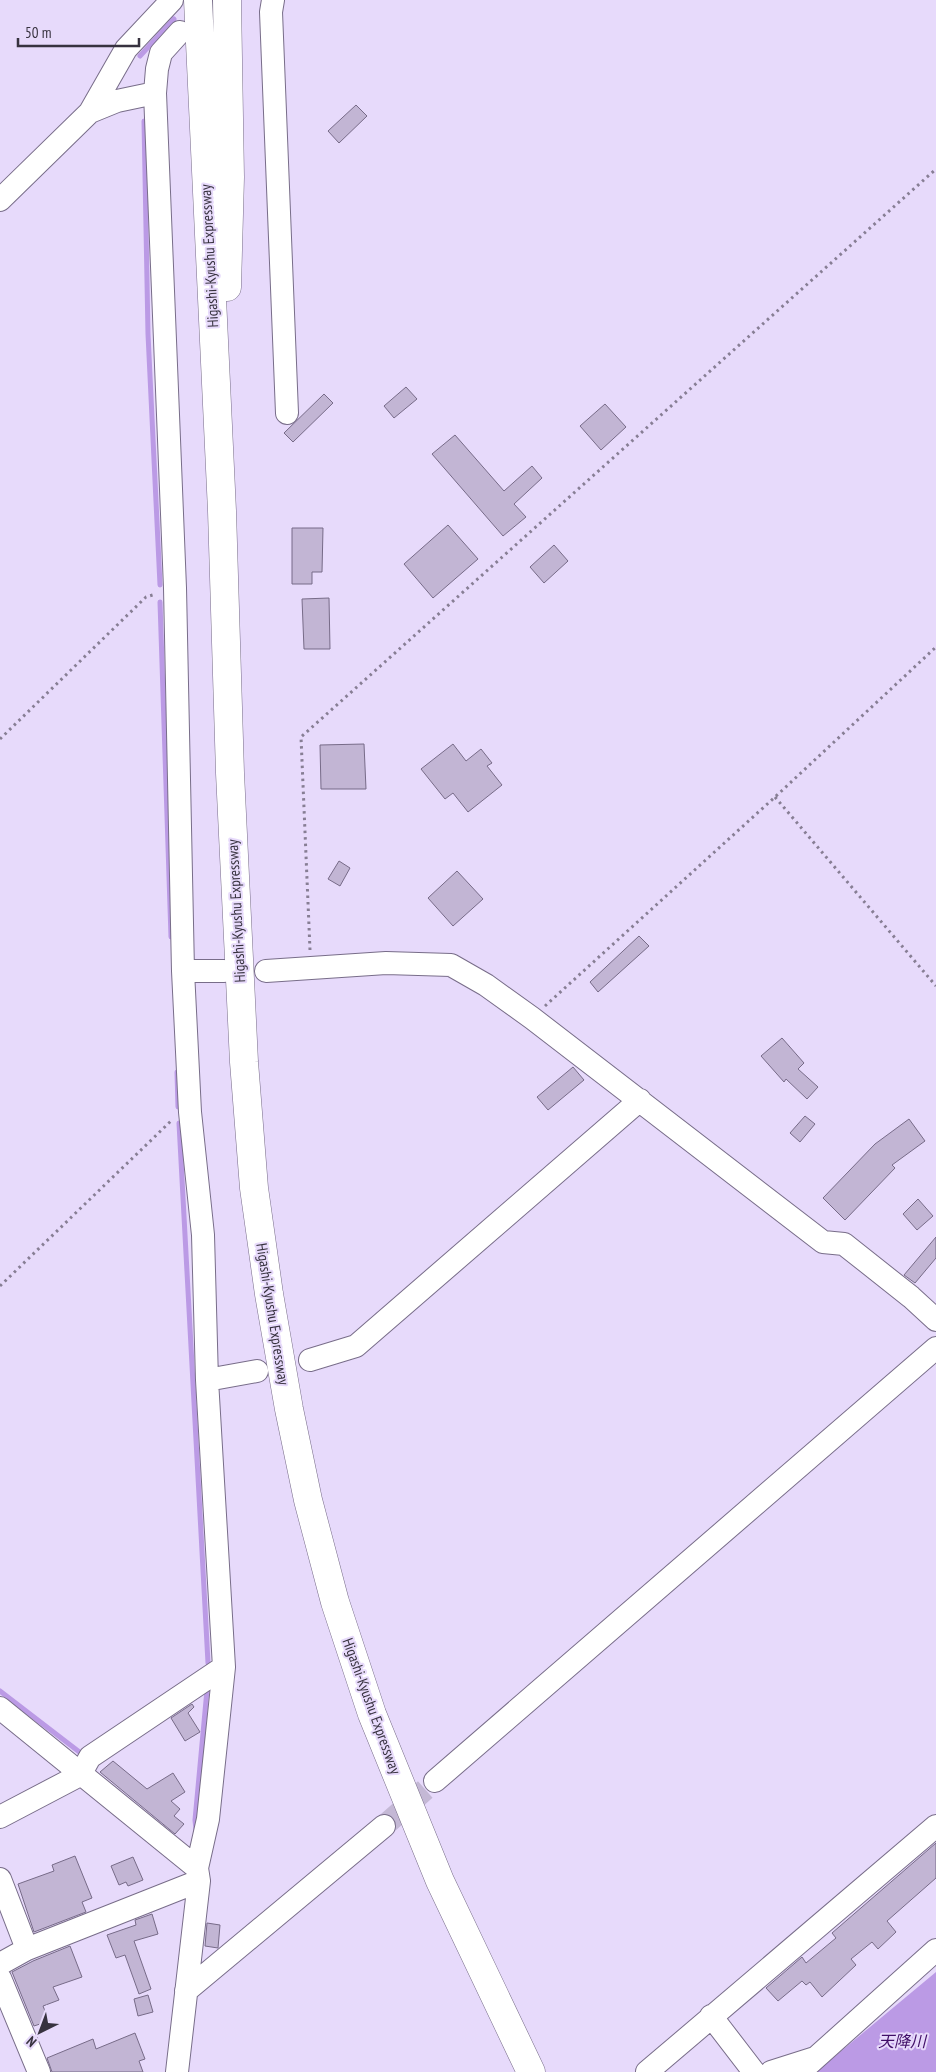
<svg xmlns="http://www.w3.org/2000/svg" width="936" height="2072" font-family="'PT Sans Narrow','Noto Sans JP',sans-serif">
	<style>
		.water { fill: #bb9ae5 }
		.lines { fill: none; stroke-linecap: round; stroke-linejoin: round }
		.stream { stroke: #bb9ae5; stroke-width: 5 }
		.building { fill: #c2b5d4; stroke: #776b88 }
		.minor-tunnel { stroke: #c4b8d5; stroke-width: 22; stroke-dasharray: 22 11; stroke-linecap: butt }
		.minor-casing { stroke: #786d89; stroke-width: 24 }
		.highway-casing { stroke: #786d89; stroke-width: 29 }
		.path { stroke: #877e94; stroke-width: 3; stroke-dasharray: 2.5 4; stroke-linecap: butt }
		.minor { stroke: #fff; stroke-width: 22 }
		.highway { stroke: #fff; stroke-width: 28 }
		.labels { text-anchor: middle; dominant-baseline: central; stroke-width: 4; stroke-linejoin: round; paint-order: stroke }
		.street-label { font-size: 15px; fill: #37323f; stroke: #e7dafb }
		.water-label { font-size: 16px; font-style: italic; fill: #400e67; stroke: #e7dafb }
	</style>
	<rect width="100%" height="100%" fill="#e7dafb"/>
	<!-- water -->
	<path class="water" d="M936 1972V2072H816Z"/>
	<g class="lines">
		<!-- stream -->
		<path class="stream" d="M140 56 174 19
			M144 121 148 334 160 585
			M160 602 171 937
			M177 1072 178 1107
			M179 1123 208 1663
			M0 1691 82 1754
			M196 1830 195 1820 207 1690"/>
	</g>
	<!-- building -->
	<path class="building" d="M356 105 367 116 339 143 328 131Z
		M406 387 417 399 394 418 384 406Z
		M324 394 333 403 293 442 284 433Z
		M605 404 626 427 601 450 580 426Z
		M455 435 504 491 532 466 542 478 514 504 526 517 503 536 432 454Z
		M448 525 478 559 433 598 404 564Z
		M292 528H323L322 572H312V584H292Z
		M554 545 568 561 544 583 530 567Z
		M329 598 330 649H304L302 599Z
		M364 744 366 789H321L320 745Z
		M453 744 466 761 481 749 492 763 487 766 502 785 468 812 453 793 445 799 421 769Z
		M339 861 350 868 340 886 328 879Z
		M457 871 483 899 453 926 428 898Z
		M639 936 649 946 598 992 590 982Z
		M782 1038 804 1063 798 1069 818 1087 807 1099 786 1079 784 1082 761 1056Z
		M573 1067 584 1080 548 1110 537 1097Z
		M805 1116 815 1124 800 1142 790 1133Z
		M909 1119 925 1141 892 1165 895 1168 845 1220 823 1198 875 1144Z
		M918 1199 933 1216 917 1230 903 1214Z
		M936 1237V1258L915 1283 904 1275Z
		M192 1704 194 1707 188 1713 200 1732 185 1741 171 1718Z
		M113 1761 147 1789 173 1773 185 1792 171 1801 180 1809 174 1816 184 1824 175 1834 100 1772Z
		M936 1843V1878L887 1921 896 1932 878 1949 872 1942 851 1959 856 1965 822 1997 810 1982 806 1985 802 1981 778 2001 766 1988 802 1957 806 1963 836 1938 832 1933Z
		M75 1856 92 1898 82 1902 86 1912 34 1932 18 1884 54 1871 52 1865Z
		M133 1857 143 1880 128 1886 126 1882 119 1885 111 1866Z
		M152 1914 158 1934 134 1941 151 1989 139 1994 125 1955 116 1958 107 1935 136 1925 135 1920Z
		M207 1923 220 1925 218 1948 205 1946Z
		M70 1946 82 1977 53 1987 59 2000 43 2006 49 2021 34 2026 12 1972 33 1961Z
		M148 1995 153 2012 138 2016 134 1999Z
		M135 2033 145 2059 139 2061 143 2072H52L47 2058 93 2039 96 2049Z"/>
	<g class="lines">
		<!-- minor-tunnel -->
		<path class="minor-tunnel" d="M384 1826 435 1781"/>
		<!-- minor casing -->
		<g class="minor-casing">
			<path id="minor" d="M273 0 271 12 287 413
				M90 112 117 101 155 93
				M0 200 90 112 126 49 172 0
				M183 971H224
				M266 971 386 963 451 965 486 985 532 1018 823 1242 844 1244 911 1297 936 1320
				M310 1360 356 1346 640 1100
				M207 1380 257 1371
				M0 1708 197 1868
				M435 1781 936 1348
				M0 1817 80 1775 90 1757 224 1667
				M0 1879 27 1949
				M0 1964 27 1949 199 1881
				M0 1978 39 2072
				M186 1991 384 1826
				M711 2016 754 2072
				M177 2072 199 1881 197 1868 208 1819 224 1667 207 1380 203 1235 190 1112 183 971 175 588 155 93 157 69 161 53 180 32
				M647 2072 936 1826
				M771 2072 815 2058
				M800 2072 936 1950"/>
		</g>
		<!-- highway casing -->
		<g class="highway-casing">
			<path id="highway" d="M198 0 222 511 230 773 244 1062 254 1188 269 1294 289 1409 308 1500 335 1602 372 1714 440 1881 531 2072
				M227 287 230 177 227 0"/>
		</g>
		<!-- path -->
		<path class="path" d="M0 739 146 597 156 594
			M775 797 936 986
			M310 950 301 737 936 169
			M545 1006 775 797 936 647
			M0 1286 172 1120"/>
		<!-- minor -->
		<use href="#minor" class="minor"/>
		<!-- highway -->
		<use href="#highway" class="highway"/>
	</g>
	<g class="labels">
		<!-- street labels -->
		<g class="street-label">
			<text transform="translate(209 256) rotate(-93)">Higashi-Kyushu Expressway</text>
			<text transform="translate(236 911) rotate(-93)">Higashi-Kyushu Expressway</text>
			<text transform="translate(273 1314) rotate(81)">Higashi-Kyushu Expressway</text>
			<text transform="translate(372 1706) rotate(70)">Higashi-Kyushu Expressway</text>
		</g>
		<!-- water labels -->
		<g class="water-label">
			<text x="902" y="2041">天降川</text>
		</g>
	</g>
	<!-- north arrow -->
	<g transform="translate(40 2032) rotate(222)" stroke="#e7dafb" stroke-width="4" paint-order="stroke">
	<path d="M0-4L9 19L0 12L-9 19Z" fill="#37323f"/>
	<text y="-8" font-size="14" font-weight="bold" text-anchor="middle" fill="#37323f">N</text>
	</g>
	<!-- scale -->
	<path d="M18 38v8h121v-8" fill="none" stroke="#37323f" stroke-width="2.5"/>
	<text x="25" y="38" font-size="15" fill="#37323f" stroke="#e7dafb" stroke-width="4" paint-order="stroke">50 m</text>
</svg>
